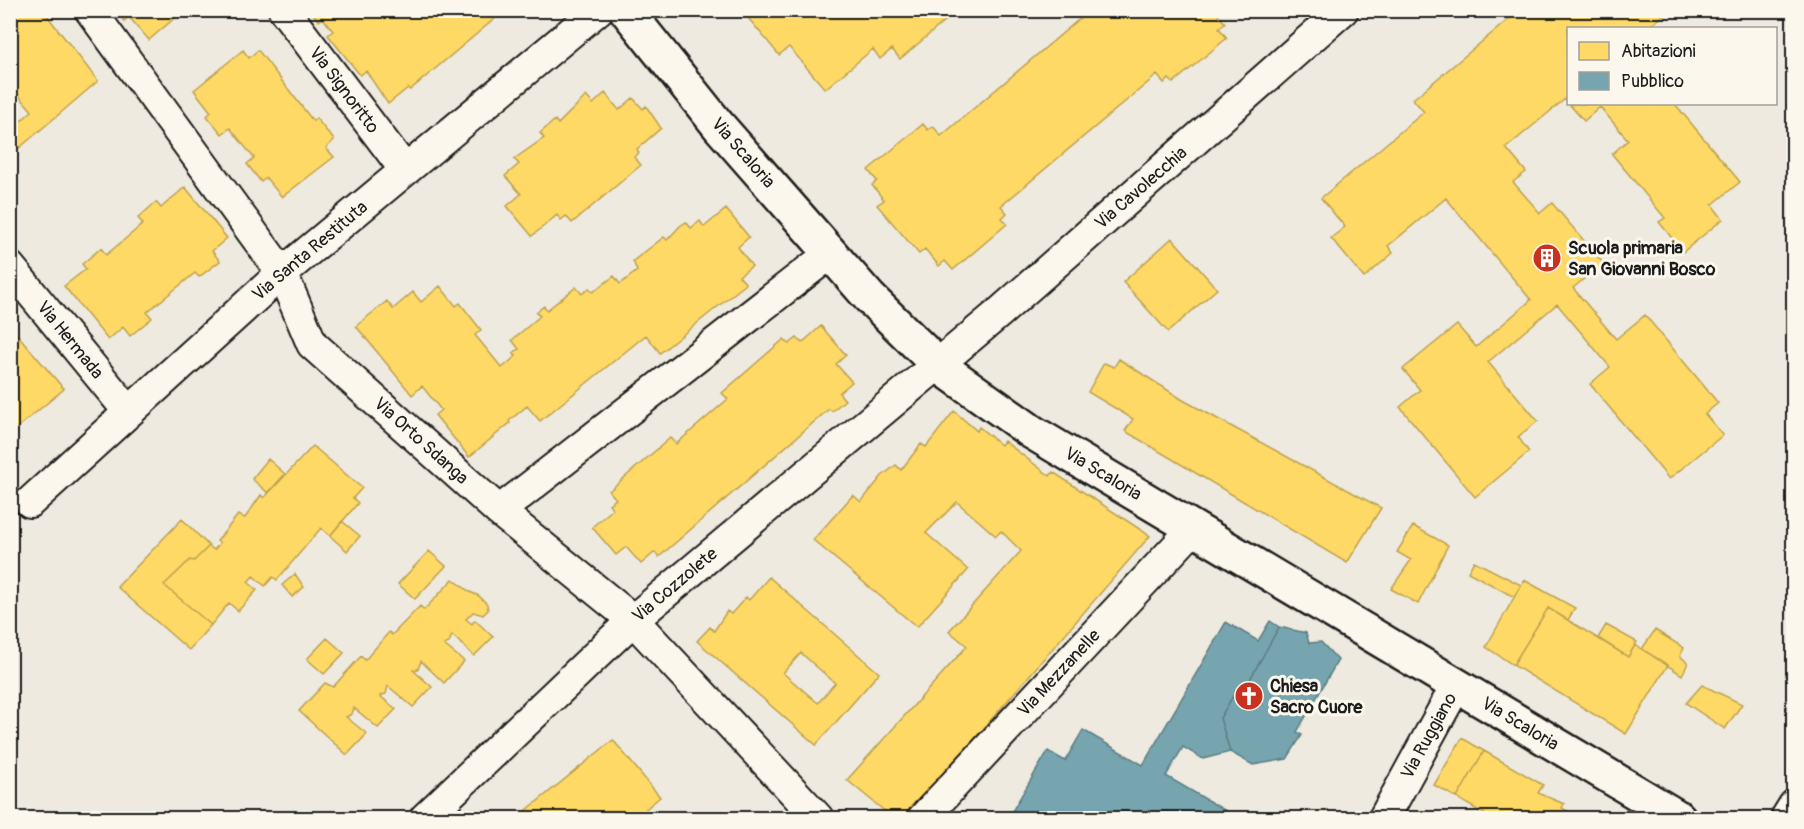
<svg xmlns="http://www.w3.org/2000/svg" width="1804" height="829" font-family="Pangolin,sans-serif">
	<style>
		.homes { fill: #ffd966; stroke: #bba050; stroke-width: 1.5; fill-rule: evenodd }
		.public { fill: #76a5af; stroke: #5b7c83; stroke-width: 1.5 }
		.lines { fill: none; stroke-linecap: round; stroke-linejoin: round }
		.street-casing { stroke: #1c1c1c; stroke-width: 34 }
		.secondary-casing { stroke: #1c1c1c; stroke-width: 38 }
		.street { stroke: #fbf7ec; stroke-width: 30 }
		.secondary { stroke: #fbf7ec; stroke-width: 33 }
		.labels { text-anchor: middle; dominant-baseline: central; stroke-width: 6; stroke-linejoin: round; paint-order: stroke }
		.street-label { font-size: 18px; fill: #1c1c1c; stroke: #fbf7ec }
		.poi-label { font-size: 18px; font-weight: bold; fill: #1c1c1c; stroke: #fbf7ec; text-anchor: start }
	</style>
	<rect width="100%" height="100%" fill="#eeeadf"/>
	<filter id="ink" filterUnits="userSpaceOnUse"><feTurbulence type="fractalNoise" baseFrequency=".0167" numOctaves="2"/><feDisplacementMap in="SourceGraphic" scale="12" xChannelSelector="R" yChannelSelector="G"/><feConvolveMatrix kernelMatrix="1 2 1 2 8 2 1 2 1" color-interpolation-filters="sRGB"/></filter>
	<g filter="url(#ink)">
		<!-- homes -->
		<path class="homes" d="M10 10H39L43 15 45 13 98 81 10 156V121L15 126 32 111 15 91 10 94Z
			M115 10H184L149 40 129 17 124 21Z
			M310 10H505L410 90 408 88 388 104 366 71 360 75 328 35 333 31 323 18 319 21Z
			M747 10H958L900 59 892 49 880 59 873 49 825 89 789 47 779 55 744 13Z
			M1090 10H1214L1225 23 1219 28 1227 38 1173 83 1169 79 1164 83 1157 75 1001 206 1007 213 1002 218 1007 224 953 270 945 261 939 266 925 249 919 254 877 205 884 200 872 185 877 181 868 170 923 124 928 130 933 126 941 136Z
			M1520 10H1670L1648 28H1568V103L1565 99 1506 148 1526 172 1513 182 1540 213 1552 203 1603 263 1573 288 1616 339 1645 315 1718 403 1705 414 1723 435 1669 479 1590 384 1610 367 1557 304 1488 362 1538 421 1518 437 1529 452 1475 497 1400 407 1420 390 1403 369 1457 325 1476 347 1531 300 1446 198 1388 246 1393 253 1364 278 1331 238 1345 227 1321 198 1424 112 1413 99Z
			M243 50 249 58 258 50 313 121 316 118 334 140 326 148 334 157 282 197 266 178 261 182 247 164 254 158 230 128 222 134 207 116 211 112 194 90Z
			M605 93 619 110 633 98 643 109 646 106 661 128 637 149 639 153 634 157 641 165 572 223 566 216 561 220 557 215 532 236 507 206 521 194 505 176 519 164 514 159 544 138 540 133 555 120 558 124 586 96 593 104Z
			M1569 104H1675L1740 182 1712 205 1723 219 1683 252 1659 222 1665 218 1612 154 1628 140 1600 107 1584 121Z
			M185 187 227 238 212 251 220 261 199 277 195 273 147 312 152 318 130 336 123 327 108 340 64 286 86 269 82 264 101 248 106 255 143 224 138 218 156 202 161 208Z
			M726 209 749 237 738 247 752 266 739 276 746 284 660 353 646 335 540 421 527 406 509 421 510 423 469 457 435 415 441 410 422 386 412 395 356 326 387 301 393 309 413 292 421 302 440 286 456 306 460 303 481 330 475 335 502 368 516 356 513 353 519 349 512 340 540 316 536 312 544 306 547 310 576 287 582 294 589 288 593 292 614 276 620 284 637 271 633 261 664 237 667 240 680 226 686 222 691 228 700 221 704 227Z
			M1172 238 1217 289 1168 332 1123 282Z
			M10 326 64 389 10 434Z
			M821 326 846 355 836 364 852 382 839 393 845 400 832 411 829 409 659 557 655 552 641 564 626 547 616 555 592 527 613 509 609 504 616 499 609 491 670 438 676 444 728 399 722 393 784 339 789 344 797 338 802 343Z
			M1119 359 1183 400 1381 508 1347 563 1125 431 1133 419 1088 392 1104 363 1114 367Z
			M954 411 977 431 979 427 1001 445 1004 441 1050 476 1053 472 1150 536 906 818H893L847 780 967 646 949 631 1021 551 1001 531 996 536 957 502 926 533 968 570 917 627 813 540 853 495 861 502 882 476 896 465 901 470 921 444 926 447Z
			M313 446 362 488 353 498 358 503 330 536 321 528 277 580 273 577 265 586 253 576 248 582 257 590 238 611 229 603 211 625 164 585 190 560 194 561 209 546 214 550 220 543 217 541 238 515 245 518 261 495 264 498Z
			M268 459 285 474 268 493 252 479Z
			M182 519 209 546 194 561 190 560 164 585 211 625 189 650 117 587Z
			M342 521 360 536 347 551 330 536Z
			M1413 526 1448 545 1418 604 1391 589 1411 560 1397 552Z
			M429 551 446 566 415 599 398 584Z
			M1474 561 1521 585 1514 597 1468 572Z
			M295 574 304 587 292 597 282 585Z
			M769 577 879 673 816 745 697 641 710 627 714 631 727 611 731 614 746 597 749 600ZM801 653 835 683 818 703 783 673Z
			M453 579 470 592 479 596 487 604 488 610 483 615 473 612 466 619 472 624 475 620 493 637 474 656 452 635 449 643 444 645 464 661 444 683 421 661 418 669 413 670 432 687 413 707 388 686 386 694 380 696 396 709 378 728 354 708 352 714 346 717 367 734 347 755 299 711 325 683 333 687 361 656 365 660 389 632 392 635 420 606 424 610Z
			M1524 580 1575 608 1568 620 1548 608 1513 665 1486 647Z
			M1548 608 1628 657 1635 645 1668 665 1626 734 1513 665Z
			M1606 625 1637 642 1628 657 1598 638Z
			M1655 630 1684 648 1680 656 1688 663 1682 675 1642 649Z
			M327 638 344 653 324 674 307 659Z
			M1702 685 1742 704 1725 729 1686 703Z
			M1462 738 1484 751 1457 798 1434 785Z
			M613 740 660 797 635 818H517Z
			M1484 751 1543 785 1538 793 1564 804 1562 808 1580 818H1527L1521 815 1519 818H1491L1457 798Z"/>
		<!-- public -->
		<path class="public" d="M1270 621 1279 627 1239 699 1233 696 1220 718 1230 752 1203 759 1183 747 1166 776 1238 818H1008L1048 751 1065 761 1083 730 1143 765 1226 622 1258 641Z
			M1279 627 1306 633 1309 643 1321 642 1338 660 1297 732 1302 735 1287 759 1253 765 1230 752 1220 718 1233 696 1239 699Z"/>
		<g class="lines">
			<!-- street casing -->
			<g class="street-casing">
				<path id="street" d="M90 10 282 273 312 344 499 511 633 620 818 818
					M284 10 405 170
					M10 267 129 412
					M30 502 282 273 598 10
					M499 511 831 253
					M425 818 633 620 999 313 1343 10
					M923 818 1194 528
					M1384 818 1456 686
					M1786 818 1794 805"/>
			</g>
			<!-- secondary casing -->
			<g class="secondary-casing">
				<path id="secondary" d="M626 10 718 125 869 297 938 365 1032 432 1679 818"/>
			</g>
			<!-- street -->
			<use href="#street" class="street"/>
			<!-- secondary -->
			<use href="#secondary" class="secondary"/>
		</g>
	</g>
	<!-- icons -->
	<defs>
		<g id="building-disc" transform="scale(1.5)"><circle r="9.5" fill="#c8321e" stroke="#fbf7ec"/><path d="M-4-6H4V6H1V3H-1V6H-4ZM-2.5-4.3h1.7v1.8h-1.7ZM.8-4.3h1.7v1.8H.8ZM-2.5-1h1.7V.8h-1.7ZM.8-1h1.7V.8H.8Z" fill="#fff"/></g>
		<g id="church-disc" transform="scale(1.5)"><circle r="9.5" fill="#c8321e" stroke="#fbf7ec"/><path d="M-1.2-6h2.4v3.5h3.3v2.4h-3.3V6h-2.4V-.1h-3.3v-2.4h3.3Z" fill="#fff"/></g>
	</defs>
	<g fill-rule="evenodd">
		<use href="#building-disc" x="1547" y="258"/>
		<use href="#church-disc" x="1249" y="696"/>
	</g>
	<g class="labels">
		<!-- street labels -->
		<g class="street-label">
			<text transform="translate(344 90) rotate(53)">Via Signoritto</text>
			<text transform="translate(743 153) rotate(49)">Via Scaloria</text>
			<text transform="translate(1141 188) rotate(-41)">Via Cavolecchia</text>
			<text transform="translate(310 251) rotate(-40)">Via Santa Restituta</text>
			<text transform="translate(70 340) rotate(51)">Via Hermada</text>
			<text transform="translate(421 441) rotate(42)">Via Orto Sdanga</text>
			<text transform="translate(1103 474) rotate(31)">Via Scaloria</text>
			<text transform="translate(675 585) rotate(-40)">Via Cozzolete</text>
			<text transform="translate(1059 673) rotate(-47)">Via Mezzanelle</text>
			<text transform="translate(1520 724) rotate(31)">Via Scaloria</text>
			<text transform="translate(1429 736) rotate(-61)">Via Ruggiano</text>
		</g>
		<!-- poi labels -->
		<g class="poi-label">
			<text x="1568" y="248">Scuola primaria<tspan x="1568" dy="21">San Giovanni Bosco</tspan></text>
			<text x="1270" y="686">Chiesa<tspan x="1270" dy="21">Sacro Cuore</tspan></text>
		</g>
	</g>
	<!-- margin -->
	<rect width="1804" height="829" fill="none" stroke="#fbf7ec" stroke-width="36"/>
	<rect x="18" y="18" width="1768" height="793" fill="none" stroke="#1c1c1c" stroke-width="2" filter="url(#ink)"/>
	<!-- legend -->
	<rect x="1567" y="27" width="210" height="78" fill="#fbf7ec" stroke="#a29f99" stroke-width="1.5"/>
	<rect x="1579" y="42" width="30" height="18" fill="#ffd966" stroke="#a29f99" stroke-width="1.5"/>
	<text x="1621" y="57" font-size="18" fill="#1c1c1c">Abitazioni</text>
	<rect x="1579" y="72" width="30" height="18" fill="#76a5af" stroke="#a29f99" stroke-width="1.5"/>
	<text x="1621" y="87" font-size="18" fill="#1c1c1c">Pubblico</text>
</svg>
